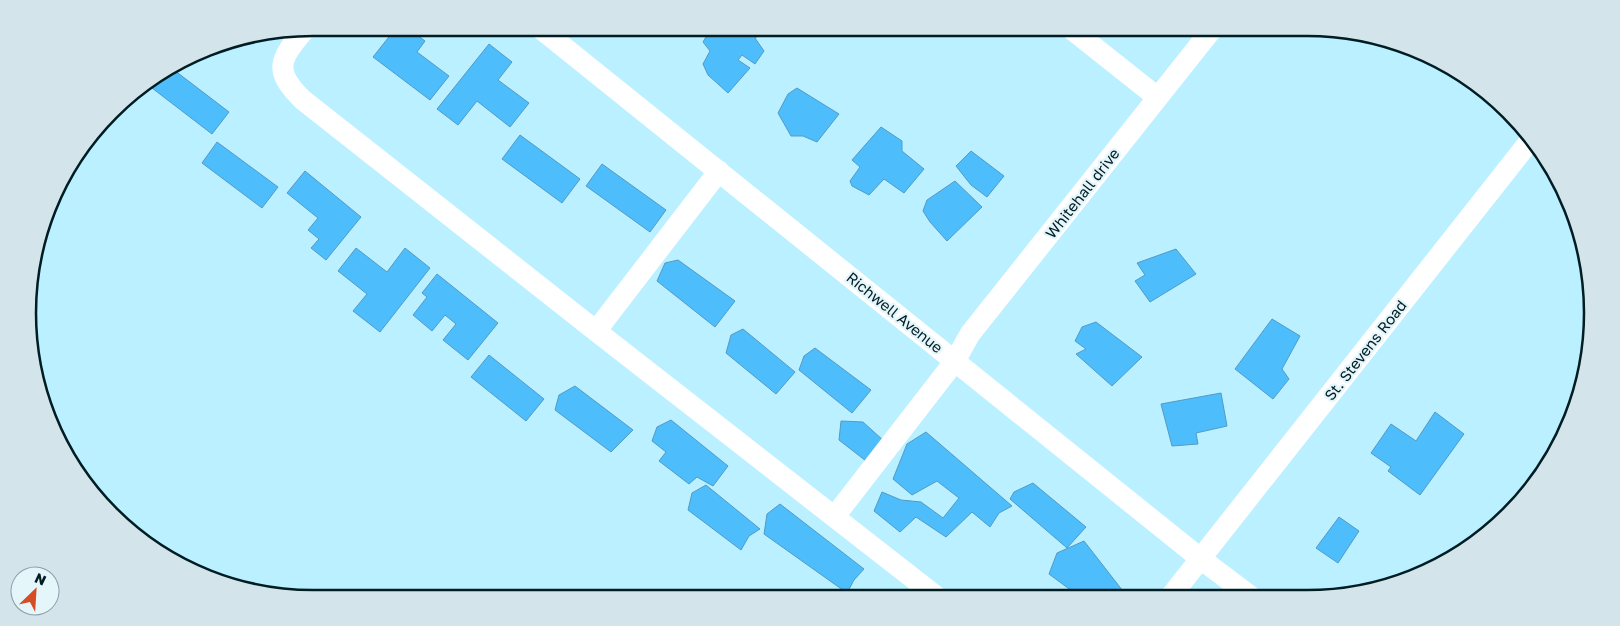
<svg xmlns="http://www.w3.org/2000/svg" width="1620" height="626" font-family="'Golos Text',sans-serif">
	<style>
		.building { fill: #4ebdfb; stroke: #529bc6 }
		.lines { fill: none; stroke-linecap: round; stroke-linejoin: round }
		.street { stroke: #fff; stroke-width: 21 }
		.labels { text-anchor: middle; dominant-baseline: central; stroke-width: 4.5; stroke-linejoin: round; paint-order: stroke }
		.street-label { font-size: 15px; fill: #001d24; stroke: #e5f6fb }
		.rim { fill: none; stroke: #001d24; stroke-width: 2.5 }
	</style>
	<rect width="100%" height="100%" fill="#baf0ff"/>
	<!-- building -->
	<path class="building" d="M396 28H408L425 41 417 52 449 76 430 100 373 57Z
		M702 28H770L755 38 764 51 755 64 742 55 738 60 750 68 728 93 708 75 703 64 710 51 703 42 707 35 701 30Z
		M489 44 512 62 498 80 529 103 510 127 477 101 458 125 437 109Z
		M174 70 229 112 212 134 152 88 159 78Z
		M797 88 839 114 817 142 803 136H791L778 113 788 94Z
		M881 127 902 141V151L924 169 904 193 884 179 869 195 852 186 850 181 860 167 852 160Z
		M520 135 580 179 562 203 502 159Z
		M217 142 278 187 262 208 202 163Z
		M971 151 1004 176 987 197 971 185 956 166Z
		M602 164 666 210 650 232 586 186Z
		M305 171 361 217 326 260 311 248 319 239 308 230 318 218 287 193Z
		M955 181 982 207 947 241 930 222 923 211 927 200Z
		M356 248 387 272 405 248 430 268 380 332 353 311 367 294 338 271Z
		M1176 249 1196 274 1150 302 1135 281 1145 275 1137 263Z
		M678 260 735 301 715 327 657 281 665 263Z
		M437 274 498 323 468 360 443 340 456 324 445 315 432 331 413 315 427 297 422 293Z
		M1272 319 1300 336 1282 369 1289 379 1273 399 1235 369Z
		M1096 322 1142 357 1112 386 1076 354 1086 349 1075 341 1082 327Z
		M743 329 795 372 776 394 726 353 731 335Z
		M815 348 871 390 852 413 799 370 804 356Z
		M489 355 544 399 526 421 471 377Z
		M575 386 633 430 611 452 555 410 559 395Z
		M1221 393 1227 426 1196 433 1198 444 1172 446 1161 404Z
		M1435 412 1464 434 1420 495 1388 471 1391 467 1371 453 1391 424 1416 441Z
		M671 420 728 466 713 486 697 477 689 484 659 461 666 452 652 441 657 427Z
		M841 421 863 422 884 441 866 461 839 440Z
		M926 432 1012 506 999 513 990 527 972 512 946 537 916 517 900 532 874 511 882 492 901 500 921 502 943 518 959 498 937 481 912 495 893 479 907 444Z
		M1033 483 1086 527 1067 548 1010 499 1014 492Z
		M706 485 760 529 749 536 741 550 688 510 692 493Z
		M780 504 864 569 854 580 847 593 764 534 767 514Z
		M1339 517 1359 531 1338 563 1316 548Z
		M1084 541 1126 595 1123 597H1080L1049 574 1057 553Z"/>
	<g class="lines">
		<!-- street -->
		<path class="street" d="M540 28 1201 559 1250 596
			M1070 28 1157 97
			M305 29C280 59 272 70 303 100L596 331 937 597
			M596 331 719 171
			M835 516 955 361 970 334 1213 28
			M1171 596 1529 142"/>
	</g>
	<g class="labels">
		<!-- street labels -->
		<g class="street-label">
			<text transform="translate(1082 193) rotate(-52)">Whitehall drive</text>
			<text transform="translate(895 312) rotate(39)">Richwell Avenue</text>
			<text transform="translate(1365 350) rotate(-52)">St. Stevens Road</text>
		</g>
	</g>
	<!-- crop -->
	<path d="M0 0H1620V626H0ZM313 36H1307A277 277 0 0 1 1584 313V313A277 277 0 0 1 1307 590H313A277 277 0 0 1 36 313V313A277 277 0 0 1 313 36Z" fill="#d3e5ea" fill-rule="evenodd"/>
	<path class="rim" d="M313 36H1307A277 277 0 0 1 1584 313V313A277 277 0 0 1 1307 590H313A277 277 0 0 1 36 313V313A277 277 0 0 1 313 36Z"/>
	<!-- north arrow -->
	<g transform="translate(35 591) rotate(25)"><circle r="24" fill="#e5f6fb" stroke="#899fa5"/>
	<path d="M0-4L9 19L0 12L-9 19Z" fill="#d54d22"/>
	<text y="-8" font-size="14" font-weight="bold" text-anchor="middle" fill="#001d24">N</text>
	</g>
</svg>
